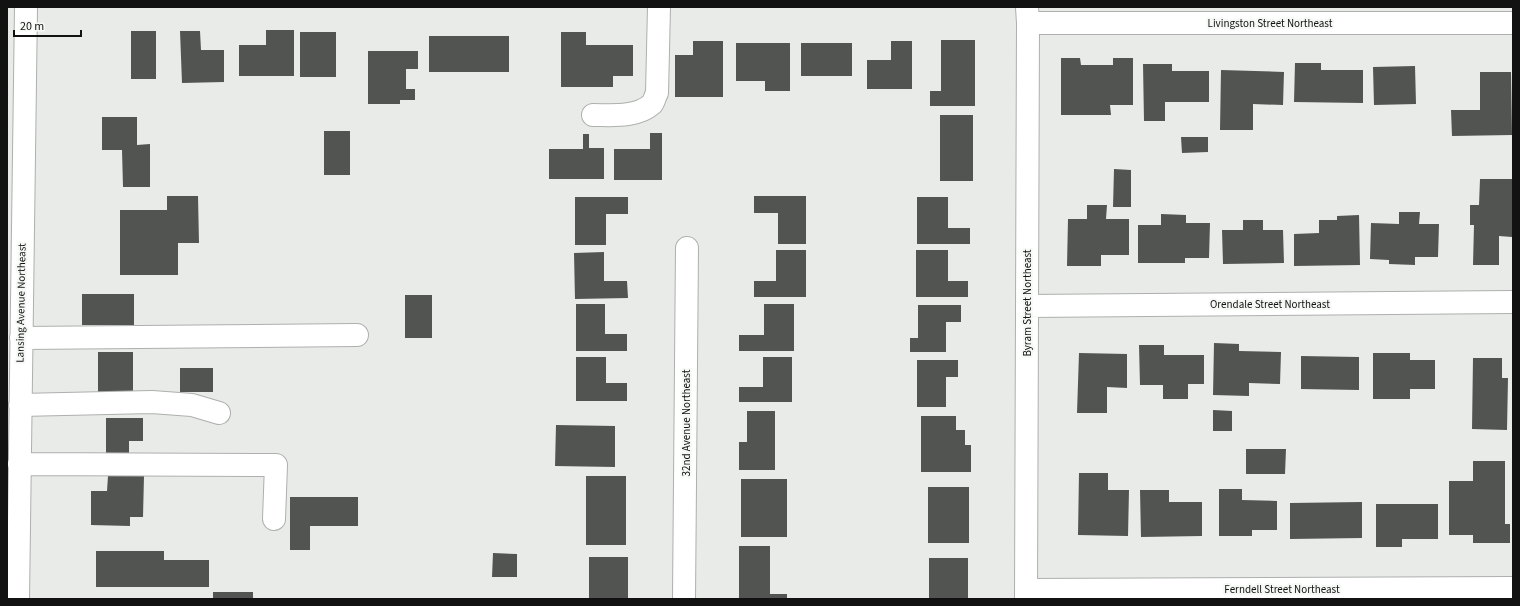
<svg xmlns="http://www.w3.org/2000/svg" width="1520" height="606" font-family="'Source Sans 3',sans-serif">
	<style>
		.building { fill: #525451 }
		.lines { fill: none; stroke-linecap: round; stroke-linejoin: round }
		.minor-casing { stroke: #adb0ad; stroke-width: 24 }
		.minor { stroke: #fff; stroke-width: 22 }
		.labels { text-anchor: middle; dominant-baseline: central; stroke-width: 4; stroke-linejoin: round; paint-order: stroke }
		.street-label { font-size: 11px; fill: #111211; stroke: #f5f8f5 }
	</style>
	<rect width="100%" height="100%" fill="#e8ebe7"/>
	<!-- building -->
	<path class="building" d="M266 30H294V76H239V45H266Z
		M131 31H156V79H131Z
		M180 31H200L201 50H224V82L182 83Z
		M300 32H336V77H300Z
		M561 32H586V45H633V76H613V87H561Z
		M429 36H509V72H429Z
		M941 40H975V106H930V91H941Z
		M693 41H723V97H675V55H693Z
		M891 41H912V89H867V60H891Z
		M736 43H790V91H765V81H736Z
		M801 43H852V76H801Z
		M368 51H418V69H406V89H415V100H400V104H368Z
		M1061 58H1080L1081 65H1113V58H1133V105H1110L1111 115H1061Z
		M1295 63H1321V70H1363V103L1294 102Z
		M1143 64H1172V71H1209V102H1165V121H1144Z
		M1415 66 1416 104 1374 105 1373 67Z
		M1221 70 1284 72 1283 105 1253 104V130H1220Z
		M1480 72H1511L1512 135 1452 136 1451 110H1480Z
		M940 115H973V181H940Z
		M102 117H137V145L150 144V187H123L122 150H102Z
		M324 131H350V175H324Z
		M650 133H662V180H614V149H650Z
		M583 134H589V148H604V179H549V149H583Z
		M1181 137H1208V152L1182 153Z
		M1114 169 1131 170V207H1113Z
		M1480 179H1513L1512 237 1499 236V265H1473L1474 225H1470V205H1479Z
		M167 196H198L199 243H178V275H120V210H167Z
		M754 196H806V244H778V213H754Z
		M575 197H628V214H606V245H575Z
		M917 197H948V228H970V244H917Z
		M1087 205H1107L1106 219H1129V255H1101V266H1067L1068 219H1087Z
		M1399 212H1420L1419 224H1439L1438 257H1415V265L1389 264V260L1370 259 1371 223 1399 224Z
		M1161 214 1186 215V223H1210L1209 258H1185V263H1138V225H1161Z
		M1359 215 1360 265 1294 266V234L1319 233V220H1337V216Z
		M1243 220H1263V230H1283L1284 263 1223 264 1222 230H1243Z
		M776 250H806V297H754V281H776Z
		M916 250H948V281H968V297H916Z
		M604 252V281H627L628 298 575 299 574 253Z
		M82 294H134V325H82Z
		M405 295H432V338H405Z
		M576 304H605V334H627V351H576Z
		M764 304H794V351H739V335H764Z
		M918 305H961V322H946V352H910V338H918Z
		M1214 343 1239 344V351L1281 352 1280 384 1249 383V396L1213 395Z
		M1139 345H1164V355H1204V384H1188V399H1163V385H1140Z
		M98 352H133V392H98Z
		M1079 353 1127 354V388L1107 387V413H1077Z
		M1373 353H1410V360H1435V389H1410V399H1373Z
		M1301 356 1359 357V390L1301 389Z
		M576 357H606V383H627V401H576Z
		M763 357H792V402H739V387H763Z
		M1473 358H1502V378H1508L1507 430 1472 429Z
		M917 360H958V377H946V407H917Z
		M180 368H213V392H180Z
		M1213 410 1232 411V431H1213Z
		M747 411H775V470H739V442H747Z
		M921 416H956V430H965V445H971V472H921Z
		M106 418H143V441H129V455H106Z
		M556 425 615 426V467L555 466Z
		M1246 449H1286L1285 474H1246Z
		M1473 461H1505V524H1510V543H1473V535H1449V481H1473Z
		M1079 473H1108V490H1129L1128 536 1078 535Z
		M108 476H144L143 517H130V526L91 525V491H107Z
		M586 476H626V545H586Z
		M741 479H787V537H741Z
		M928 487H969V543H928Z
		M1219 489H1242V500L1277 501V530H1252V536H1219Z
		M1140 490H1169V502H1202V536L1141 537Z
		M290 497H358V526H310V550H290Z
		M1362 502V538L1290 539V503Z
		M1376 504H1438V539H1402V547H1376Z
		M739 546H770V594H787V599H739Z
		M96 551H164V560H209V587H96Z
		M493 553 517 554V577H492Z
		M589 557H628V599H589Z
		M929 558H968V599H929Z
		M213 592H253V599H213Z"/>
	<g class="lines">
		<!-- minor casing -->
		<g class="minor-casing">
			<path id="minor" d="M1028 23H1513
				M593 115C611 115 636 118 652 104 654 102 655 96 657 93L659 7
				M1027 306 1513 302
				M21 338 357 335
				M20 405 152 402 192 405 219 413
				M19 464 276 465 274 519
				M1026 590 1513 588
				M18 599 26 7
				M684 599 687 248
				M1026 599 1028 23 1027 7"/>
		</g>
		<!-- minor -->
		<use href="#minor" class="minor"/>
	</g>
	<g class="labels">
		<!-- street labels -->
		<g class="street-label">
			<text x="1270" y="23">Livingston Street Northeast</text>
			<text transform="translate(21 303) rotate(-89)">Lansing Avenue Northeast</text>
			<text transform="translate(1027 303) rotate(-90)">Byram Street Northeast</text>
			<text x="1270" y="304">Orendale Street Northeast</text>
			<text transform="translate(686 423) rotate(-90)">32nd Avenue Northeast</text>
			<text x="1282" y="589">Ferndell Street Northeast</text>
		</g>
	</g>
	<!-- border -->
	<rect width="1520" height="606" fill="none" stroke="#111211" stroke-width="16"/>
	<!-- scale -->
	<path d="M14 30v6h67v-6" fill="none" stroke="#111211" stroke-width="2"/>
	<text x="20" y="30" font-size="12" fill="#111211" stroke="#f5f8f5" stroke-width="3" paint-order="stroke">20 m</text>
</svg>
